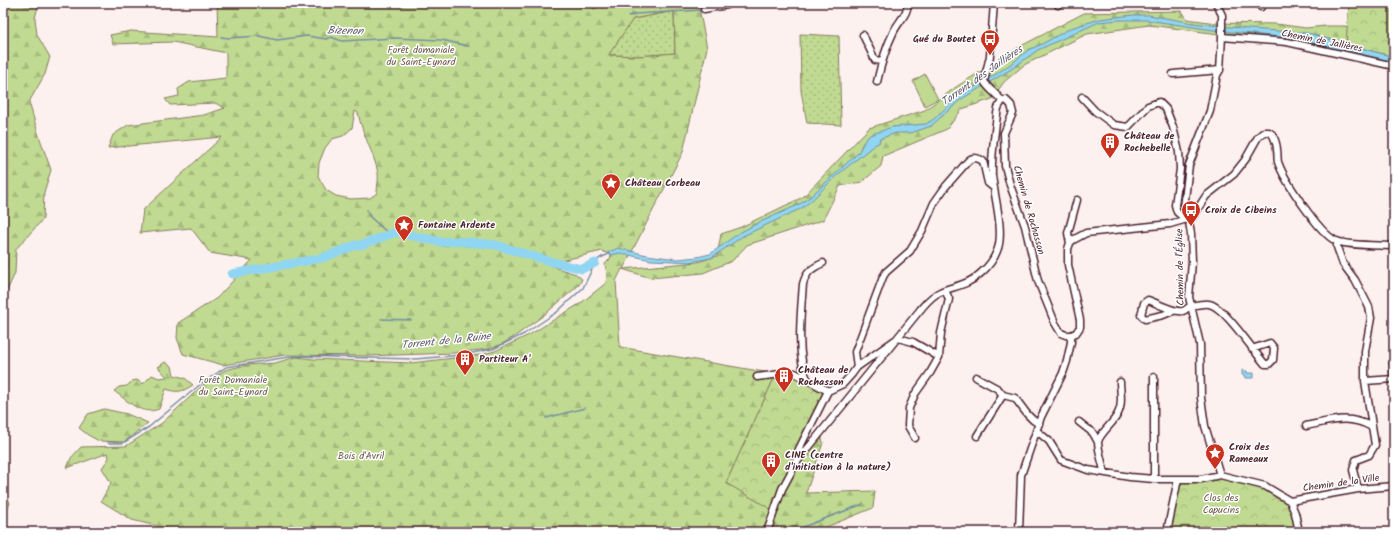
<svg xmlns="http://www.w3.org/2000/svg" width="1397" height="535" font-family="Kalam,sans-serif">
	<style>
		.grass { fill: url(#grass-dots); stroke: #857c5e }
		.forest { fill: url(#forest-firs); stroke: #857c5e; fill-rule: evenodd }
		.park { fill: url(#park-crowns); stroke: #857c5e }
		.garden { fill: #c0da91; stroke: #857c5e }
		.water { fill: #90d6f2; stroke: #748da2 }
		.lines { fill: none; stroke-linecap: round; stroke-linejoin: round }
		.stream { stroke: #748da2; stroke-width: 1.5 }
		.river { stroke: #90d6f2; stroke-width: 9 }
		.minor-casing { stroke: #4a1f2b; stroke-width: 9 }
		.minor { stroke: #fff; stroke-width: 6 }
		.labels { text-anchor: middle; dominant-baseline: central; stroke-width: 3; stroke-linejoin: round; paint-order: stroke }
		.poi-label { font-size: 10px; font-weight: bold; fill: #4a1f2b; stroke: #fff; text-anchor: start }
		.street-label { font-size: 10px; fill: #4a1f2b; stroke: #fff }
		.park-label { font-size: 10px; fill: #6d574a; stroke: #fff }
		.water-label { font-size: 11px; font-style: italic; fill: #5f5667; stroke: #fff }
	</style>
	<defs>
		<pattern id="grass-dots" width="8" height="8" patternUnits="userSpaceOnUse"><rect width="8" height="8" fill="#c0da91"/><path d="M2 2h.1M6 6h.1" fill="none" stroke="#a6bb7d" stroke-width="1.8" stroke-linecap="round"/></pattern>
		<pattern id="forest-firs" width="22" height="20" patternUnits="userSpaceOnUse"><rect width="22" height="20" fill="#c0da91"/><path d="M5 1l3.5 6h-7zM16 11l3.5 6h-7z" fill="#a6bb7d"/></pattern>
		<pattern id="park-crowns" width="20" height="18" patternUnits="userSpaceOnUse"><rect width="20" height="18" fill="#c0da91"/><path d="M2 6a3 3 0 1 1 6 0M12 15a3 3 0 1 1 6 0" fill="none" stroke="#a6bb7d"/></pattern>
	</defs>
	<rect width="100%" height="100%" fill="#fdf1f0"/>
	<filter id="ink" filterUnits="userSpaceOnUse"><feTurbulence type="fractalNoise" baseFrequency=".025" numOctaves="2"/><feDisplacementMap in="SourceGraphic" scale="8" xChannelSelector="R" yChannelSelector="G"/><feConvolveMatrix kernelMatrix="1 2 1 2 8 2 1 2 1" color-interpolation-filters="sRGB"/></filter>
	<g filter="url(#ink)">
		<!-- grass -->
		<path class="grass" d="M579 3H626L627 6H600L594 9 578 7Z
			M674 11 675 53 639 56 610 55 609 53 633 19Z
			M800 34 839 36 841 125 807 123 801 91Z"/>
		<!-- forest -->
		<path class="forest" d="M3 3H39L35 18 37 35 50 57 45 74 29 102 38 133 51 170 44 192 43 219 16 249 15 273 3 300Z
			M217 3H579V7L588 4 594 9 600 6H626V3H698L707 48 683 152 623 269 698 262 717 256 721 234 741 227 803 197 869 128 925 110 956 87 1021 46 1084 13 1182 11 1187 19 1216 23 1276 24 1306 28 1325 26H1345L1370 35 1394 39V63L1288 39 1219 34 1149 25 1087 34 1024 65 1004 82 992 99 962 109 947 129 883 156 881 166 862 182 840 186 823 220 747 245 732 261 703 273 651 278 622 269 616 281 620 347 776 374 726 483 791 471 821 433 823 443 806 493 875 491 873 508 814 532H181L132 520 101 501 111 483 102 468 109 458 108 453 67 468 71 458 81 447 126 446 162 423 203 385 225 370 246 365 275 363 296 357 313 359 411 363 480 355 495 351 529 335 581 303 606 283 607 274 605 264 610 259 611 255 602 251 560 261 547 258 556 268 576 274 582 279 579 285 544 315 514 337 500 345 488 349 454 353 366 356 285 355 223 365 183 354 177 338 178 323 217 298 252 260 210 253 191 228 140 233 143 210 222 137 108 148 113 135 128 125 204 115 225 108 215 103 170 105 165 99 179 96 178 89 189 82 226 78V53L173 42 113 44 110 35 131 31 218 37ZM674 11 675 53 639 56 610 55V53L633 19ZM355 111 358 113C362 134 374 153 378 173 379 179 377 186 377 193L370 198 351 199 336 196 326 190 318 176 319 163 325 148 332 139 343 136 352 128Z
			M165 362 172 366 174 375 185 378 193 385C182 392 178 393 166 389L159 409C141 416 128 401 114 391L119 387 127 386 132 381 137 380 143 384 152 375 159 378 167 377 158 367Z
			M104 409 127 414 148 423 124 442 99 441 88 435 79 428 88 414Z
			M3 489 10 503 3 520Z"/>
		<!-- park -->
		<path class="park" d="M1349 3H1394V57L1346 44Z
			M789 373 828 391 774 511 726 483 776 374Z
			M1220 475 1251 482 1290 501 1299 532H1167L1178 479Z"/>
		<!-- garden -->
		<path class="garden" d="M925 74 938 99 925 106 913 81Z"/>
		<!-- water -->
		<path class="water" d="M1133 15H1149L1193 23 1249 29 1308 33 1346 44 1394 57V62L1290 38 1213 30 1147 20H1120L1099 22 1038 50 1010 70 960 100 931 126 917 131 910 133H896L879 139 880 142 873 146 835 177 812 200 802 208 743 236 711 258 690 262 672 261 651 260 620 253 611 255 607 253 618 248 647 255 677 259 697 257 710 254 739 233 758 223 798 205 810 197 858 153 865 140 870 135 892 127 926 124 934 119 956 98 996 74 1015 61 1028 50 1042 44 1071 28 1100 19Z
			M1242 370 1247 371V373H1254V378H1245L1244 375H1242Z"/>
		<g class="lines">
			<!-- stream -->
			<path class="stream" d="M628 16 635 14 702 10
				M221 37 229 38 259 36 277 40 307 36 326 39 331 37 342 41 394 38 442 40 468 46
				M367 210 370 217 389 234
				M381 319 411 320
				M546 418 585 408
				M108 443H123L149 427 202 383 226 367 295 356 415 359 462 355 493 349 524 334 557 312 583 288 595 263 600 258 609 254
				M303 530 325 532
				M790 532 863 504"/>
			<!-- river -->
			<path class="river" d="M232 274 322 258 356 245H361L396 232 441 242 456 241 496 245 549 261 582 269 595 263"/>
			<!-- minor casing -->
			<g class="minor-casing">
				<path id="minor" d="M994 3 990 56 984 81C988 89 997 94 1002 101
					M1057 3 1058 5
					M1216 3 1222 15V37L1220 70 1217 75 1210 111 1189 165 1184 208 1185 216 1189 222 1191 234 1192 262 1189 297 1200 344 1201 398 1205 426 1220 475 1265 486 1290 501 1295 513 1299 532
					M1261 7V3
					M704 9 727 5 731 3
					M863 35 875 60 882 61
					M1222 37 1287 42 1394 66
					M1173 74 1220 70
					M877 82C881 64 886 47 894 31 899 21 908 14 908 3
					M1082 97 1095 111 1114 125 1128 127 1148 106 1159 102 1166 109 1173 127 1179 152 1180 169 1175 205 1177 212 1185 219
					M1002 101 1006 100 1011 105 1013 113 1004 133 1005 166 1010 185 1025 226 1038 281 1055 323 1061 333 1066 335H1071L1076 333 1080 327V320L1068 265V249L1070 243 1073 240 1086 233 1170 224 1187 219 1193 216 1206 196 1234 174 1245 160 1258 137 1264 132H1269L1273 135C1275 140 1277 144 1277 150 1278 154 1277 158 1278 162 1284 180 1319 233 1336 241 1349 246 1379 245 1394 246
					M1337 241V247L1343 264 1355 280 1369 307 1371 318 1365 351V381L1375 445 1369 455 1356 460 1353 470 1358 489
					M1070 243 1068 233 1077 200
					M1173 311 1163 315 1145 319 1141 315 1144 303 1148 300C1157 303 1175 313 1183 311 1186 310 1188 307 1191 306 1196 305 1204 303 1209 304 1224 306 1254 352 1265 364H1269L1273 360 1274 348 1270 343 1252 349
					M1393 363 1394 372
					M857 367 898 338 913 342 939 357
					M757 377 789 373H795L828 391
					M976 377 998 389 1003 395 1015 398 1027 414 1033 420 1039 424
					M1154 377V479
					M807 379C796 355 801 311 803 284 806 272 812 268 823 263
					M1365 381 1394 379
					M1079 422 1093 433 1098 442
					M1306 426C1331 421 1348 414 1372 427
					M1037 431 1049 441 1061 460 1088 470 1130 477 1154 479H1201L1220 475
					M977 436 1003 395
					M915 438 908 426 909 408 915 394 930 373 939 357 941 333 949 299 945 290
					M796 462 799 449 828 391 843 384 852 374 857 367 855 352 883 277 886 272 910 251 922 231 934 203 946 186 968 161C973 156 978 158 983 161L988 183 994 188
					M1105 473C1103 467 1098 448 1098 442 1100 432 1116 422 1119 411 1123 402 1120 391 1120 382
					M1290 501 1358 489 1394 486
					M767 532 782 489 796 463 920 310C926 303 931 296 940 292 954 286 969 285 981 273 988 267 994 259 997 251 1005 233 994 195 992 175 991 154 995 134 997 114L998 108 1002 101
					M1019 532 1021 475 1041 417 1063 373 1067 361 1071 342V335
					M1167 532 1178 479"/>
			</g>
			<!-- minor -->
			<use href="#minor" class="minor"/>
		</g>
	</g>
	<!-- icons -->
	<defs>
		<g id="bus-pin" transform="scale(1)"><path d="M0 17L-7.5 6A9.5 9.5 0 1 1 7.5 6Z" fill="#c8321e" stroke="#fff"/><path d="M-5-6H5V4H4V6H2V4H-2V6H-4V4H-5ZM-3.5-4V0h7V-4ZM-3.5 1.2v1.5H-2V1.2ZM2 1.2v1.5H3.5V1.2Z" fill="#fff"/></g>
		<g id="building-pin" transform="scale(1)"><path d="M0 17L-7.5 6A9.5 9.5 0 1 1 7.5 6Z" fill="#c8321e" stroke="#fff"/><path d="M-4-6H4V6H1V3H-1V6H-4ZM-2.5-4.3h1.7v1.8h-1.7ZM.8-4.3h1.7v1.8H.8ZM-2.5-1h1.7V.8h-1.7ZM.8-1h1.7V.8H.8Z" fill="#fff"/></g>
		<g id="sight-pin" transform="scale(1)"><path d="M0 17L-7.5 6A9.5 9.5 0 1 1 7.5 6Z" fill="#c8321e" stroke="#fff"/><path d="M0-6L1.8-2.2L6-1.7L2.9 1.2L3.7 5.4L0 3.3L-3.7 5.4L-2.9 1.2L-6-1.7L-1.8-2.2Z" fill="#fff"/></g>
	</defs>
	<g fill-rule="evenodd">
		<use href="#bus-pin" x="990" y="39"/>
		<use href="#building-pin" x="1110" y="142"/>
		<use href="#sight-pin" x="611" y="183"/>
		<use href="#bus-pin" x="1191" y="210"/>
		<use href="#sight-pin" x="404" y="225"/>
		<use href="#building-pin" x="465" y="359"/>
		<use href="#building-pin" x="784" y="376"/>
		<use href="#sight-pin" x="1215" y="453"/>
		<use href="#building-pin" x="771" y="461"/>
	</g>
	<g class="labels">
		<!-- poi labels -->
		<g class="poi-label">
			<text x="976" y="39" text-anchor="end">Gué du Boutet</text>
			<text x="1124" y="136">Château de<tspan x="1124" dy="12">Rochebelle</tspan></text>
			<text x="625" y="183">Château Corbeau</text>
			<text x="1205" y="210">Croix de Cibeins</text>
			<text x="418" y="225">Fontaine Ardente</text>
			<text x="479" y="359">Partiteur A'</text>
			<text x="798" y="370">Château de<tspan x="798" dy="12">Rochasson</tspan></text>
			<text x="1229" y="447">Croix des<tspan x="1229" dy="12">Rameaux</tspan></text>
			<text x="785" y="455">CINE (centre<tspan x="785" dy="12">d'initiation à la nature)</tspan></text>
		</g>
		<!-- street labels -->
		<g class="street-label">
			<text transform="translate(1322 41) rotate(11)">Chemin de Jallières</text>
			<text transform="translate(1029 210) rotate(74)">Chemin de Rochasson</text>
			<text transform="translate(1180 267) rotate(-91)">Chemin de l'Église</text>
			<text transform="translate(1341 483) rotate(-8)">Chemin de la Ville</text>
		</g>
		<!-- park labels -->
		<g class="park-label">
			<text x="421" y="50">Forêt domaniale<tspan x="421" dy="12">du Saint-Eynard</tspan></text>
			<text x="233" y="380">Forêt Domaniale<tspan x="233" dy="12">du Saint-Eynard</tspan></text>
			<text x="361" y="456">Bois d'Avril</text>
			<text x="1221" y="498">Clos des<tspan x="1221" dy="12">Capucins</tspan></text>
		</g>
		<!-- water labels -->
		<g class="water-label">
			<text transform="translate(345 31) rotate(1)">Bizenon</text>
			<text transform="translate(982 76) rotate(-35)">Torrent des Jaillières</text>
			<text transform="translate(446 341) rotate(-6)">Torrent de la Ruine</text>
		</g>
	</g>
	<!-- margin -->
	<rect width="1397" height="535" fill="none" stroke="#fff" stroke-width="16"/>
	<rect x="8" y="8" width="1381" height="519" fill="none" stroke="#4a1f2b" stroke-width="1.5" filter="url(#ink)"/>
</svg>
